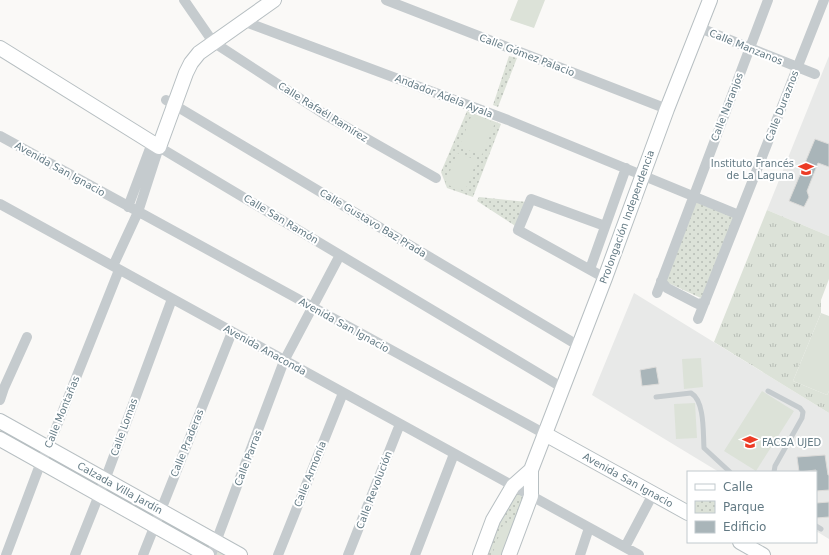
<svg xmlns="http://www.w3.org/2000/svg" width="829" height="555" font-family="'DejaVu Sans',sans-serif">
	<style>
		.built { fill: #e8e9e8 }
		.grass { fill: url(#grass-tufts) }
		.park { fill: url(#park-dots) }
		.pitch { fill: #dce2d8 }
		.building { fill: #a9b5b9; stroke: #dcdbd9 }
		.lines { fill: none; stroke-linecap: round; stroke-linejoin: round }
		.secondary-casing { stroke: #b7bfc2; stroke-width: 16 }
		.lane { stroke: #c5cbce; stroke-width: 5 }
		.street { stroke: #c5cbce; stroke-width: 10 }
		.secondary { stroke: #fff; stroke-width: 14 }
		.labels { text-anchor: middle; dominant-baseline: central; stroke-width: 4; stroke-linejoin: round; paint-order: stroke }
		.street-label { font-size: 10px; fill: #637a84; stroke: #fff }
		.poi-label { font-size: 10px; fill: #637a84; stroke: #fff; text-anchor: end }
	</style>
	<defs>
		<pattern id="grass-tufts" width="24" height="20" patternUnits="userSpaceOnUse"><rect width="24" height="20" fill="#dce2d8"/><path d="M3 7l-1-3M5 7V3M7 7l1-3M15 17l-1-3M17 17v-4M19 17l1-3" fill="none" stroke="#b6bcb5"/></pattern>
		<pattern id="park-dots" width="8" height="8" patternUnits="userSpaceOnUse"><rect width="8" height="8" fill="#dce2d8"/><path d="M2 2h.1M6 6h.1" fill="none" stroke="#b6bcb5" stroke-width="1.8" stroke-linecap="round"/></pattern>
	</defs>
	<rect width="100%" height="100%" fill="#faf9f7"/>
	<!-- built -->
	<path class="built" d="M829 56V236L767 210Z
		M634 293 829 413V539L816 531V472H719L592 395Z"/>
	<!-- grass -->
	<path class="grass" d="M767 210 829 236V279L821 300V313L793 381 827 395 829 391V413L714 342Z
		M0 429 229 555H216L0 437Z"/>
	<!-- park -->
	<path class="park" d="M509 56 517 58 498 107 493 105Z
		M467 111 501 124 473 197 447 188 441 172Z
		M479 197 527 202 517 227 477 201Z
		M697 197 737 214 703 299 664 281Z
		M518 492 525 497 506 555H485L509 496Z"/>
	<!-- pitch -->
	<path class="pitch" d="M518 0H545L534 28 510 20Z
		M472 114 495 123 482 155 459 147Z
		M457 153 477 160 465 191 445 184Z
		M821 313 829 316V391L827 395 793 381Z
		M701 358 703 387 684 389 682 359Z
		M762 391 794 411 756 471 724 451Z
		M695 403 697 438 676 439 674 404Z
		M504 522 517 527 506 555H492Z"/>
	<!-- building -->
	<path class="building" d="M815 139 829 144V167L818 163 807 191 809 197 804 207 789 201Z
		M656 367 659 384 642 386 640 370Z
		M825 455 828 475H829V490L816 491V470L799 472 797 457Z
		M829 502V517L816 518V503Z"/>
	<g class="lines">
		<!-- secondary casing -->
		<g class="secondary-casing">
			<path id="secondary" d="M0 48 159 147 186 73 191 63 199 53 274 0
				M0 421 240 555
				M545 434 688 513
				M0 439 207 555
				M740 542 763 555
				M480 555 493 520 513 486 531 470
				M509 555 531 496V470L605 278 667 109 710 0"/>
		</g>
		<!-- lane -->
		<path class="lane" d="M768 391 800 408 803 412 802 418 775 466 774 472
			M656 397 691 393C705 401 703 434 704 448L730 472
			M816 526 821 529"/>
		<!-- street -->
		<path class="street" d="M184 0 213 42 327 116 436 178
			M386 0 667 109
			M243 21 508 120 739 215
			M700 28 815 74
			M166 100 579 346
			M0 136 545 434
			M0 204 639 555
			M128 207 152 143
			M605 226 531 199 518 230 605 278
			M113 266 138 212 159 147 563 388
			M590 269 626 168
			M661 281 667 288 694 302 698 304 705 302
			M657 293 768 0
			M698 319 824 0
			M0 400 4 388 27 337
			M625 547 653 494
			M6 555 41 462 48 448 119 270
			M75 555 105 480 172 299
			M143 555 232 332
			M211 555 284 361 340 255
			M278 555 343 393
			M348 555 400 424
			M415 555 454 454
			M580 555 589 528"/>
		<!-- secondary -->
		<use href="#secondary" class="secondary"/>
	</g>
	<!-- icons -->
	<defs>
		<g id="university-bare" transform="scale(1.2)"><path d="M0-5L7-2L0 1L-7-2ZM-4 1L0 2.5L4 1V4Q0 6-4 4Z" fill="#ec3b25" stroke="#fff" stroke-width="2.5" paint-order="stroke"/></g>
	</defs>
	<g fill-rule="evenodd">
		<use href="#university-bare" x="806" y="169"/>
		<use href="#university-bare" x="750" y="442"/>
	</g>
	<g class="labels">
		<!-- street labels -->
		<g class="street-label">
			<text transform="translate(746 47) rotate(22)">Calle Manzanos</text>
			<text transform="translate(527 55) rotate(21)">Calle Gómez Palacio</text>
			<text transform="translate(444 96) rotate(21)">Andador Adela Ayala</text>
			<text transform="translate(782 106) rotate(-69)">Calle Duraznos</text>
			<text transform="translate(727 107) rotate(-69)">Calle Naranjos</text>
			<text transform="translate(323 112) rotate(32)">Calle Rafaél Ramírez</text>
			<text transform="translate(60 169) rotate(29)">Avenida San Ignacio</text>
			<text transform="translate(627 217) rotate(-70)">Prolongación Independencia</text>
			<text transform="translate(281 219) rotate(31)">Calle San Ramón</text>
			<text transform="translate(373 223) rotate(31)">Calle Gustavo Baz Prada</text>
			<text transform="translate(344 325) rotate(29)">Avenida San Ignacio</text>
			<text transform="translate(265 350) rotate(29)">Avenida Anaconda</text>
			<text transform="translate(62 412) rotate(-68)">Calle Montañas</text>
			<text transform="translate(124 427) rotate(-70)">Calle Lomas</text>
			<text transform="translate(187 443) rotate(-68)">Calle Praderas</text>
			<text transform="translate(248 458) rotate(-69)">Calle Parras</text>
			<text transform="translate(310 474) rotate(-68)">Calle Armonía</text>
			<text transform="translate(628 480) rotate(29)">Avenida San Ignacio</text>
			<text transform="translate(120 488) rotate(29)">Calzada Villa Jardín</text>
			<text transform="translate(374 490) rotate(-69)">Calle Revolución</text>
		</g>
		<!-- poi labels -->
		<g class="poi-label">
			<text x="794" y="163">Instituto Francés<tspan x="794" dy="12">de La Laguna</tspan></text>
			<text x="762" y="442" text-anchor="start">FACSA UJED</text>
		</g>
	</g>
	<!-- legend -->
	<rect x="687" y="471" width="130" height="72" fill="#ffffff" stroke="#c1cace"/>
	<rect x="695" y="484" width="20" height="6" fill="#ffffff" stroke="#c1cace"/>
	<text x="723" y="491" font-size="12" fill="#637a84">Calle</text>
	<rect x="695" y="501" width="20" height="12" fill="url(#park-dots)" stroke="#c1cace"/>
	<text x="723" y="511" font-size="12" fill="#637a84">Parque</text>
	<rect x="695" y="521" width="20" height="12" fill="#a9b5b9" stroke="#c1cace"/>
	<text x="723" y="531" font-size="12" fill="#637a84">Edificio</text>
</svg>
